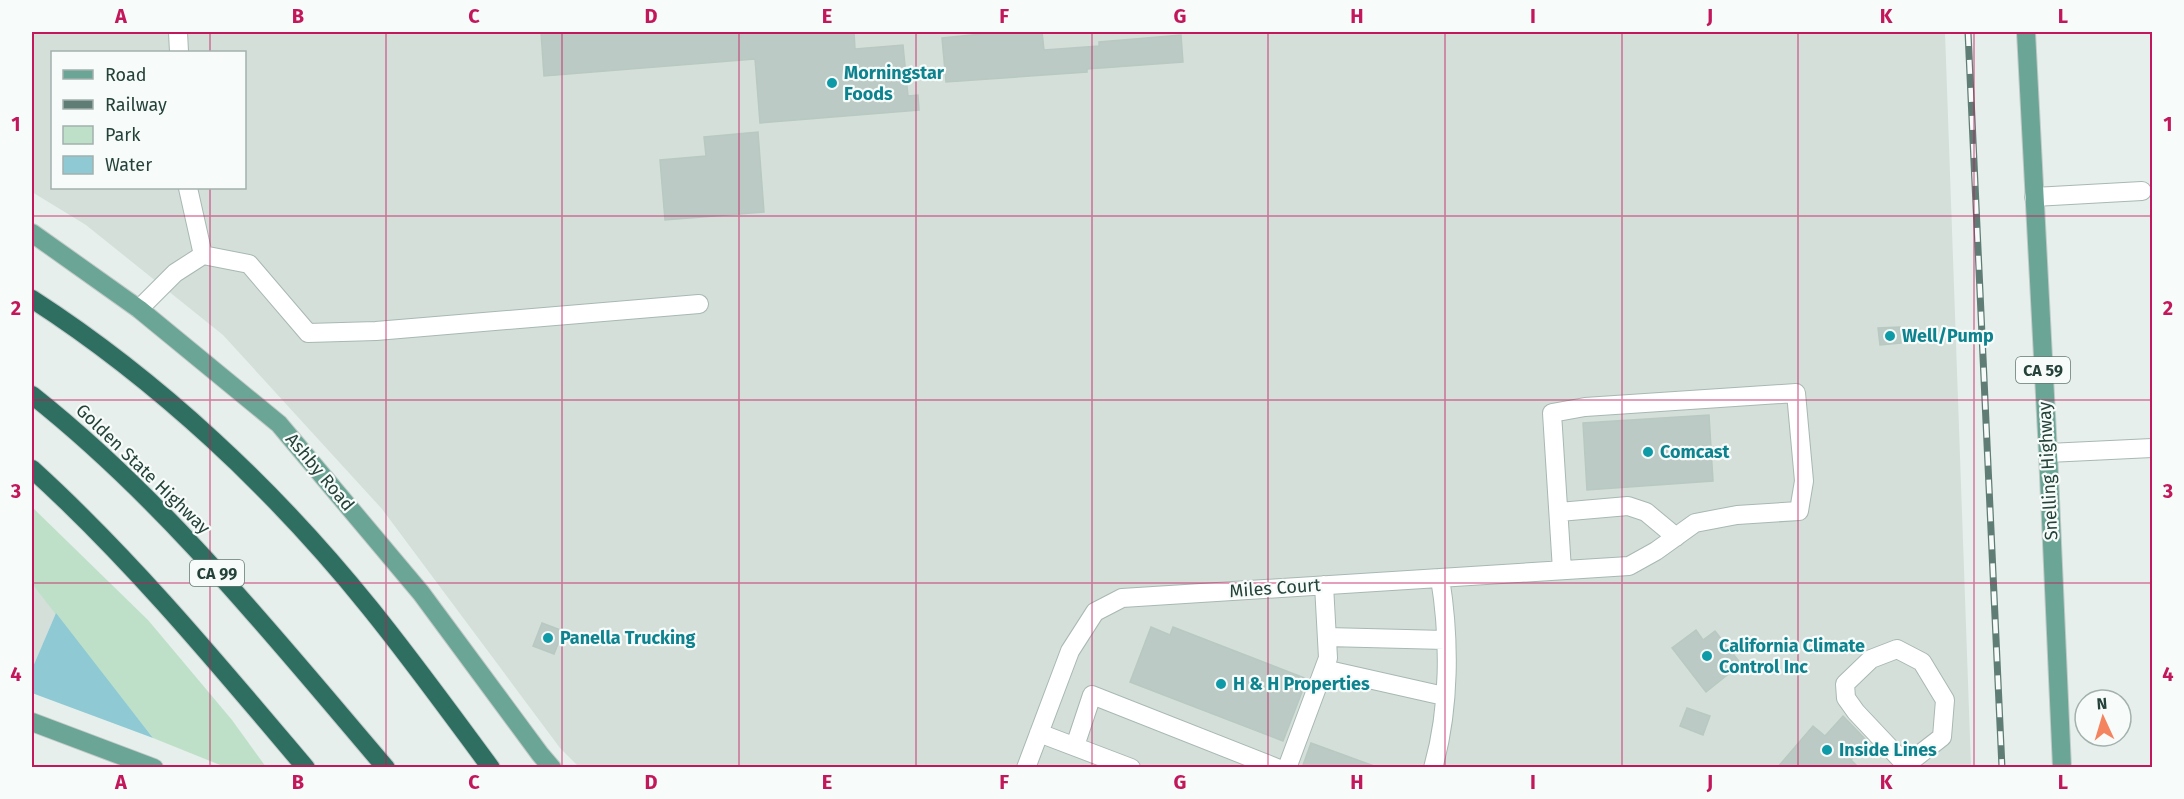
<svg xmlns="http://www.w3.org/2000/svg" width="2184" height="799" viewBox="0 0 2184 799" font-family="'Fira Sans',sans-serif">
  <style>
    .built { fill: #d4dfda; fill-rule: evenodd }
    .green { fill: #bfe0c8 }
    .water { fill: #8ec9d4 }
    .building { fill: #bbcac4; stroke: #b8c9c2; stroke-width: 1.5 }
    .lines { fill: none; stroke-linecap: round; stroke-linejoin: round }
    .minor-casing { stroke: #a8b8b2; stroke-width: 20 }
    .major-casing { stroke: #c2cac8; stroke-width: 20 }
    .highway-casing { stroke: #c2cac8; stroke-width: 20 }
    .minor { stroke: #fff; stroke-width: 18 }
    .major { stroke: #6aa596; stroke-width: 18 }
    .highway { stroke: #2f6f62; stroke-width: 18 }
    .rail-casing { stroke: #5f7d75; stroke-width: 7 }
    .rail { stroke: #f7fbf9; stroke-width: 4.5; stroke-dasharray: 14; stroke-linecap: butt }
    .grid { fill: none; stroke: #c2185b; stroke-width: 1.5; stroke-opacity: 0.55 }
    .culture-dot { fill: #0f9aa8; stroke: #f7fbf9; stroke-width: 2 }
    .labels { text-anchor: middle; dominant-baseline: central; stroke-width: 4.5; stroke-linejoin: round; paint-order: stroke }
    .shield { fill: #f7fbf9; stroke: #637a73; stroke-width: 1.5 }
    .shield-label { font-size: 16px; font-weight: bold; fill: #24423a }
    .culture-label { font-size: 18px; font-weight: bold; fill: #0d838f; stroke: #f7fbf9; text-anchor: start }
    .street-label { font-size: 18px; fill: #24423a; stroke: #f7fbf9 }
    .neatline { fill: none; stroke: #c2185b; stroke-width: 2 }
    .grid-label { font-size: 20px; text-anchor: middle; font-weight: bold; fill: #c2185b }
  </style>
  <rect width="100%" height="100%" fill="#e6efeb"/>
  <!-- built -->
  <path class="built" d="M32,32h1913l26,735h-1392l-19,-19 -178,-239 -159,-174 -137,-110 -54,-33zM52,52h192v136h-192z
    M32,584l24,29 -24,56z"/>
  <!-- green -->
  <path class="green" d="M32,507l116,113 84,100 34,47h-41l-72,-29 -121,-154z"/>
  <!-- water -->
  <path class="water" d="M56,613l97,125 -121,-45v-24z"/>
  <!-- building -->
  <path class="building" d="M541,32h313l1,17 48,-4 5,51 10,-1 1,15 -159,13 -5,-64 -211,17z
    M1002,32h40l2,18 55,-4v-4l82,-7 2,27 -96,7v3l-141,10 -4,-44z
    M758,132l6,80 -99,8 -5,-60 46,-4 -2,-19z
    M1900,327l1,16 -21,2 -2,-17z
    M1709,415l4,66 -126,9 -4,-67z
    M542,623l21,8 -9,23 -21,-8z
    M1151,627l19,8 3,-8 134,52 -24,62 -153,-59z
    M1696,630l7,10 12,-9 26,33 -35,28 -34,-44z
    M1687,708l23,8 -7,19 -23,-9z
    M1843,716l25,26 -17,18 8,8h-82l36,-42 12,10z
    M1311,743l63,23 -1,2h-71z"/>
  <g class="lines">
    <!-- minor casing -->
    <g class="minor-casing">
      <path id="minor" d="M178,32l1,20
        M188,188l15,67
        M2034,197l108,-6
        M139,309l36,-36 28,-18 46,9 59,69 68,-2 323,-27
        M2048,453l104,-5
        M1559,512l69,-6 18,6 30,25
        M1327,637l118,3
        M1324,669l120,27
        M1039,733l92,35
        M1075,746l17,-51 185,73
        M1026,768l44,-117 25,-39 27,-14 507,-32 27,-15 39,-28 42,-8 62,-4 5,-30 -8,-88 -211,14 -33,6 10,157
        M1287,768l41,-110 -4,-73
        M1433,768c17,-60 17,-129 7,-190
        M1902,768l40,-31 3,-37 -23,-38 -25,-13 -26,10 -26,25 1,14 10,14 49,52"/>
    </g>
    <!-- major casing -->
    <g class="major-casing">
      <path id="major" d="M2026,32l22,421 14,315
        M32,233l107,76 140,115 142,169 119,161 12,14
        M32,722l122,46"/>
    </g>
    <!-- highway casing -->
    <g class="highway-casing">
      <path id="highway" d="M32,299c127,82 243,191 338,309 42,52 81,106 121,160
        M32,395c134,106 243,243 354,373
        M32,469c100,91 186,195 274,299"/>
    </g>
    <!-- minor -->
    <use href="#minor" class="minor"/>
    <!-- major -->
    <use href="#major" class="major"/>
    <!-- highway -->
    <use href="#highway" class="highway"/>
    <!-- rail casing -->
    <g class="rail-casing">
      <path id="rail" d="M1968,32l34,736"/>
    </g>
    <!-- rail -->
    <use href="#rail" class="rail"/>
  </g>
  <!-- grid -->
  <path class="grid" d="M210,32v20M386,32v736M562,32v736M739,32v736M916,32v736M1092,32v736M1268,32v736M1445,32v736M1622,32v736M1798,32v736M1974,32v736M210,188v580M32,216h2120M32,400h2120M32,583h2120"/>
  <!-- markers -->
  <g class="culture-dot">
    <circle cx="832" cy="83" r="6"/>
    <circle cx="1890" cy="336" r="6"/>
    <circle cx="1648" cy="452" r="6"/>
    <circle cx="548" cy="638" r="6"/>
    <circle cx="1707" cy="656" r="6"/>
    <circle cx="1221" cy="684" r="6"/>
    <circle cx="1827" cy="750" r="6"/>
  </g>
  <g class="labels">
    <!-- shield labels -->
    <g class="shield">
      <rect x="2016" y="357" width="54" height="26" rx="4.5"/>
      <rect x="190" y="560" width="54" height="26" rx="4.5"/>
    </g>
    <g class="shield-label">
      <text x="2043" y="370">CA 59</text>
      <text x="217" y="573">CA 99</text>
    </g>
    <!-- culture labels -->
    <g class="culture-label">
      <text x="844" y="73">Morningstar<tspan x="844" dy="21">Foods</tspan></text>
      <text x="1902" y="336">Well/Pump</text>
      <text x="1660" y="452">Comcast</text>
      <text x="560" y="638">Panella Trucking</text>
      <text x="1719" y="646">California Climate<tspan x="1719" dy="21">Control Inc</tspan></text>
      <text x="1233" y="684">H &amp; H Properties</text>
      <text x="1839" y="750">Inside Lines</text>
    </g>
    <!-- street labels -->
    <g class="street-label">
      <text transform="translate(143 469) rotate(44)">Golden State Highway</text>
      <text transform="translate(2048 471) rotate(-93)">Snelling Highway</text>
      <text transform="translate(320 472) rotate(50)">Ashby Road</text>
      <text transform="translate(1275 588) rotate(-4)">Miles Court</text>
    </g>
  </g>
  <!-- border -->
  <rect width="2184" height="799" fill="none" stroke="#f7fbf9" stroke-width="66"/>
  <!-- legend -->
  <rect x="51" y="51" width="195" height="138" fill="#f7fbf9" stroke="#a3b1ad" stroke-width="1.5"/>
  <rect x="63" y="70" width="30" height="9" fill="#6aa596" stroke="#a3b1ad" stroke-width="1.5"/>
  <text x="105" y="81" font-size="18" fill="#24423a">Road</text>
  <rect x="63" y="100" width="30" height="9" fill="#5f7d75" stroke="#a3b1ad" stroke-width="1.5"/>
  <text x="105" y="111" font-size="18" fill="#24423a">Railway</text>
  <rect x="63" y="126" width="30" height="18" fill="#bfe0c8" stroke="#a3b1ad" stroke-width="1.5"/>
  <text x="105" y="141" font-size="18" fill="#24423a">Park</text>
  <rect x="63" y="156" width="30" height="18" fill="#8ec9d4" stroke="#a3b1ad" stroke-width="1.5"/>
  <text x="105" y="171" font-size="18" fill="#24423a">Water</text>
  <!-- north arrow -->
  <g transform="translate(2103 718) rotate(356)"><circle r="28" fill="#f7fbf9" stroke="#a3b1ad" stroke-width="1.5"/>
  <path d="M0-4.5L10 22L0 15L-10 22Z" fill="#f4845f"/>
  <text y="-9" font-size="16" font-weight="bold" text-anchor="middle" fill="#24423a">N</text>
  </g>
  <rect x="33" y="33" width="2118" height="733" class="neatline"/>
  <g class="grid-label">
    <text x="121" y="23">A</text>
    <text x="298" y="23">B</text>
    <text x="474" y="23">C</text>
    <text x="651" y="23">D</text>
    <text x="827" y="23">E</text>
    <text x="1004" y="23">F</text>
    <text x="1180" y="23">G</text>
    <text x="1357" y="23">H</text>
    <text x="1533" y="23">I</text>
    <text x="1710" y="23">J</text>
    <text x="1886" y="23">K</text>
    <text x="2063" y="23">L</text>
    <text x="16" y="131">1</text>
    <text x="2168" y="131">1</text>
    <text x="16" y="315">2</text>
    <text x="2168" y="315">2</text>
    <text x="16" y="498">3</text>
    <text x="2168" y="498">3</text>
    <text x="16" y="681">4</text>
    <text x="2168" y="681">4</text>
    <text x="121" y="789">A</text>
    <text x="298" y="789">B</text>
    <text x="474" y="789">C</text>
    <text x="651" y="789">D</text>
    <text x="827" y="789">E</text>
    <text x="1004" y="789">F</text>
    <text x="1180" y="789">G</text>
    <text x="1357" y="789">H</text>
    <text x="1533" y="789">I</text>
    <text x="1710" y="789">J</text>
    <text x="1886" y="789">K</text>
    <text x="2063" y="789">L</text>
  </g>
</svg>
